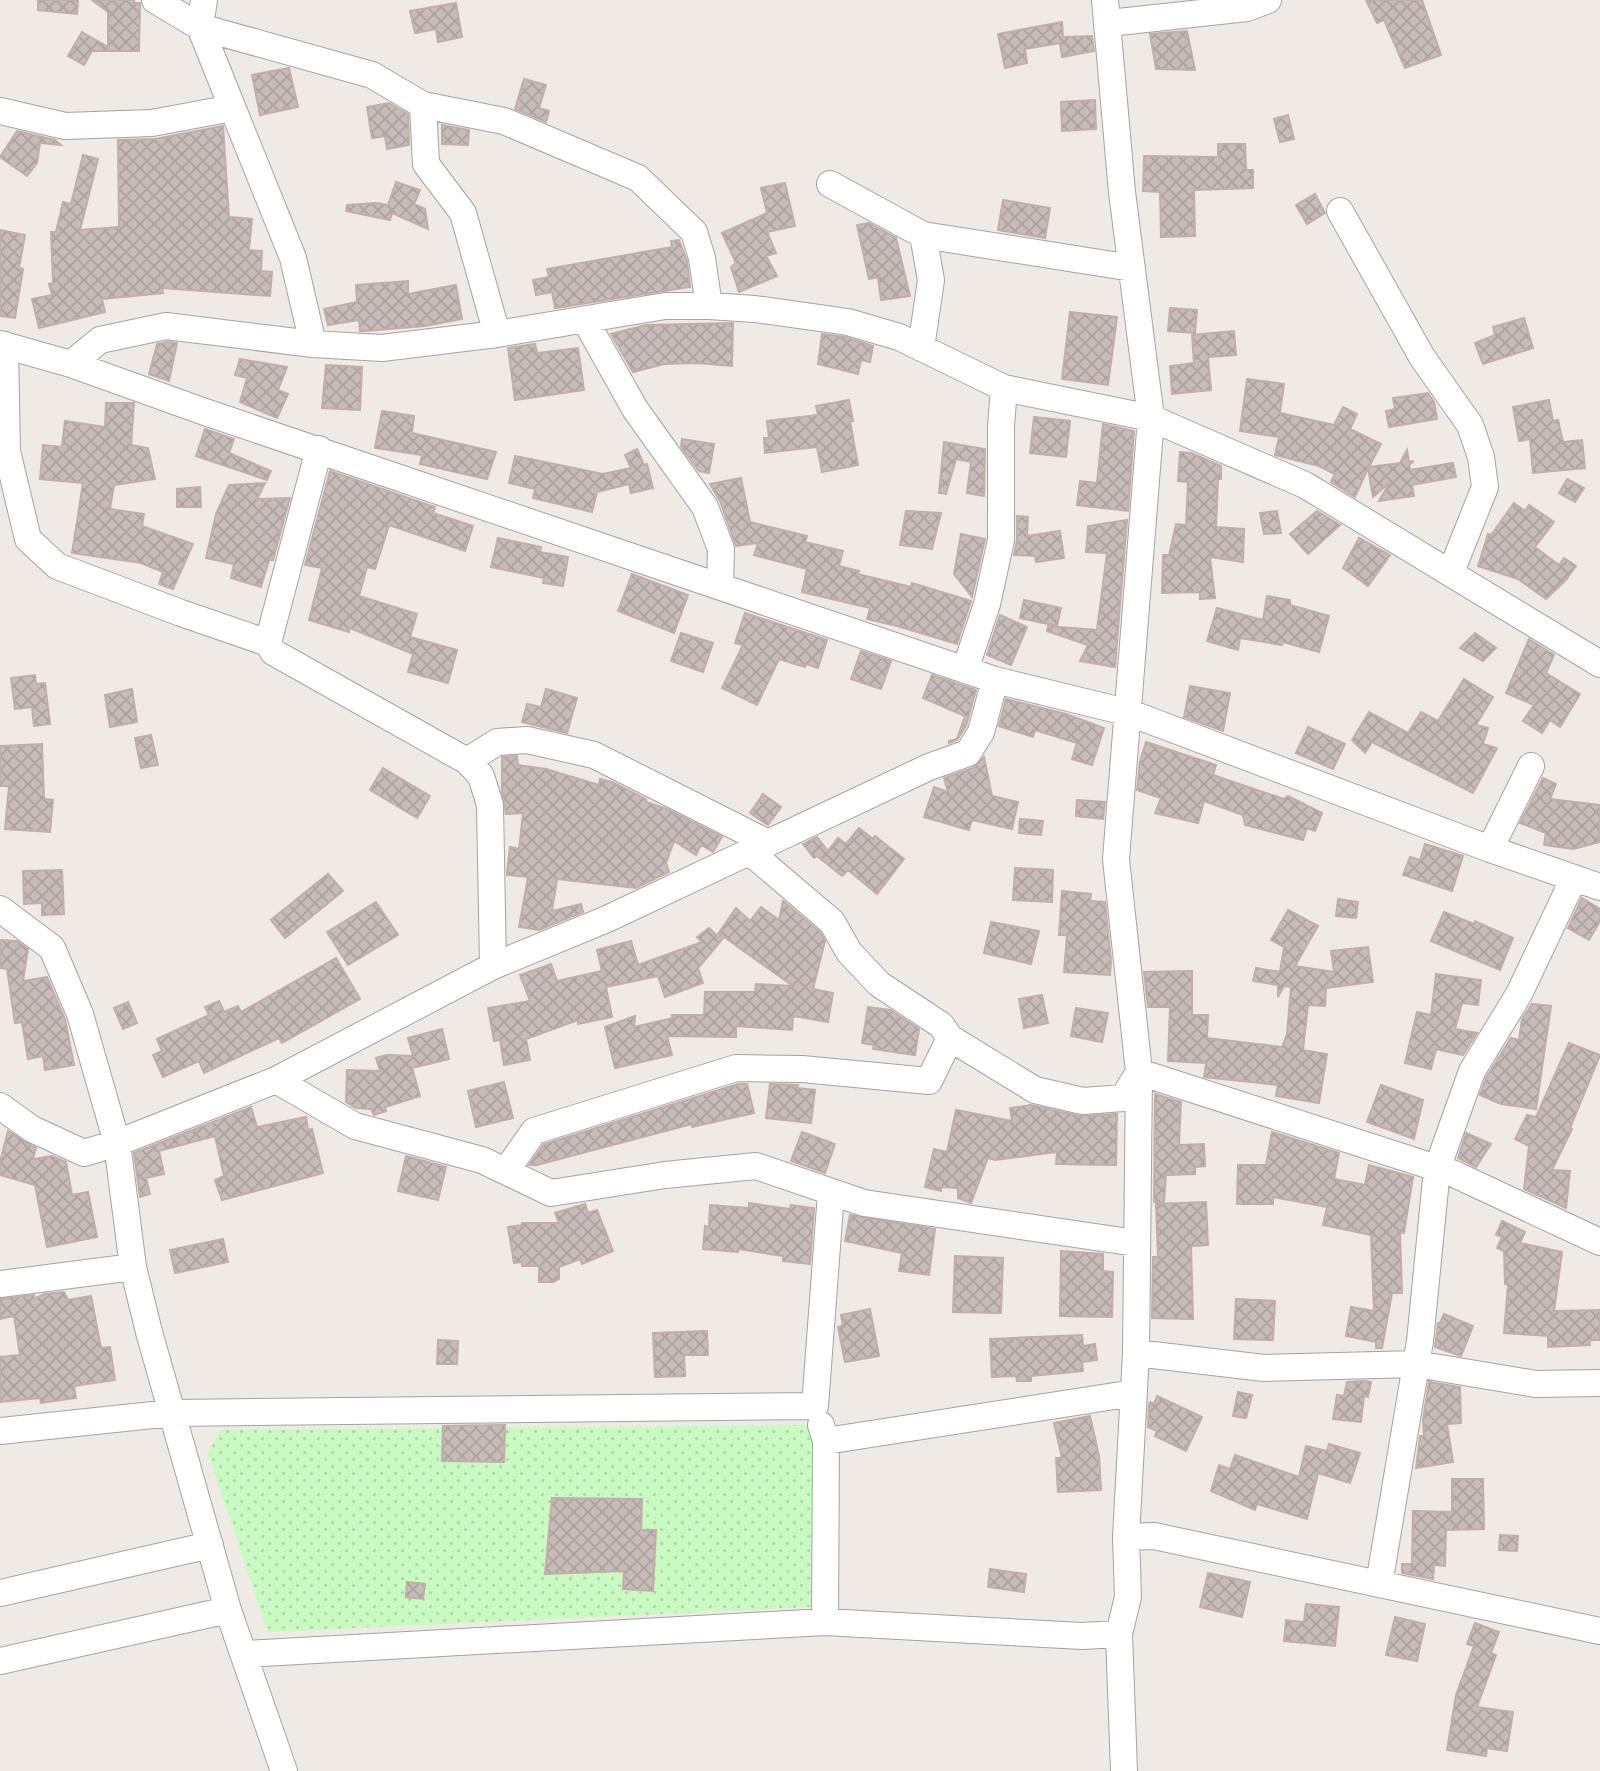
<svg xmlns="http://www.w3.org/2000/svg" width="1600" height="1771" viewBox="0 0 1600 1771" font-family="'DejaVu Sans',sans-serif">
  <style>
    .park { fill: url(#park-dots) }
    .building { fill: url(#building-cross-hatch); stroke: #c2aea7; stroke-width: 2 }
    .lines { fill: none; stroke-linecap: round; stroke-linejoin: round }
    .minor-casing { stroke: #a3a3a3; stroke-width: 28 }
    .minor { stroke: #fff; stroke-width: 26 }
  </style>
  <defs>
    <pattern id="park-dots" width="8" height="8" patternUnits="userSpaceOnUse" patternTransform="scale(1.75)"><rect width="8" height="8" fill="#c8fac2"/><path d="M2 2h.1M6 6h.1" fill="none" stroke="#abd6a6" stroke-width="1.8" stroke-linecap="round"/></pattern>
    <pattern id="building-cross-hatch" width="8" height="8" patternUnits="userSpaceOnUse" patternTransform="scale(1.75)"><rect width="8" height="8" fill="#c8bcb8"/><path d="M0 0l8 8M0 8l8-8" fill="none" stroke="#aba19e"/></pattern>
  </defs>
  <rect width="100%" height="100%" fill="#f0eae5"/>
  <!-- park -->
  <path class="park" d="M812,1425l1,182 -545,25 -60,-179 13,-23z"/>
  <!-- building -->
  <path class="building" d="M38,0h40l-1,14 -39,-4z
    M92,0h42v3h6l-1,48h-47l-8,14 -16,-9 14,-24 26,15v-35z
    M1366,0h56l19,55 -36,13 -21,-48 -7,3z
    M456,3l6,34 -24,5 -2,-13 -21,4 -5,-22z
    M1062,22l1,15 29,-1 2,15 -32,6 -2,-14 -35,6 2,14 -22,5 -7,-34z
    M1187,31l8,39 -39,-1 -6,-35z
    M289,68l9,39 -38,8 -8,-40z
    M524,79l22,6 -7,23 10,3 -3,11 -31,-13z
    M1095,100l1,29 -34,2 -1,-29z
    M389,103l19,11 1,31 -22,4 -2,-13 -13,2 -5,-31z
    M1288,115l6,24 -14,3 -6,-23z
    M442,125l27,5 -1,15 -26,-1z
    M223,126l6,91 23,2 -3,31 13,1 -1,20 11,1 -2,24 -108,-8 1,5 -61,6 3,13 -66,16 -7,-29 20,-4 -3,-11 4,-1 -2,-51h5l7,-30 8,2 12,-49 15,4 -18,71 39,-3 -1,-87 37,-1z
    M17,131l38,9 6,5 -21,-2 -3,20 -10,13 -27,-19z
    M1218,144h27l1,26h7v18l-59,2 1,46 -34,1 -1,-45 -17,-1 1,-35 74,1z
    M396,182l24,8 -6,14 11,5 3,20 -36,-16 -2,7 -44,-9 1,-6 29,-2 12,2z
    M785,183l10,43 -28,6 9,21 -10,3 11,20 -38,16 -8,-25 5,-4 -14,-30 45,-20 -6,-25z
    M1315,194l10,19 -18,11 -11,-19z
    M1003,200l47,8 -5,30 -47,-8z
    M869,223l27,15 14,58 -29,4 -3,-23 -9,2 -12,-54z
    M0,230l25,5 -6,33 4,1 -8,49 -15,-2z
    M679,240l8,21 3,26 -135,21 -3,-16 -16,3 -3,-15 16,-3 -2,-8 125,-22 -1,-6z
    M408,281v13l48,-9 6,34 -37,7 -60,5h-5l-1,-11 -31,5 -4,-16 33,-7 -1,-17z
    M1170,308l27,2 -2,23 -27,-2z
    M1070,312l47,5 -9,68 -46,-6z
    M1524,318l9,30 -50,16 -8,-21 20,-8 -2,-8z
    M733,323l-1,43 -35,-3 -33,1 -31,8 -22,-38 35,-9z
    M1234,331l2,24 -28,2 3,33 -39,4 -2,-28 24,-3 -2,-28z
    M822,334l23,3 28,9 -3,16 -9,-2 -3,14 -40,-10z
    M167,342l10,1 -8,38 -20,-7 8,-30z
    M535,344l2,9 41,-5 6,42 -69,10 -7,-52z
    M240,359l47,8 -9,23 10,4 -11,24 -37,-16 7,-24 -12,-3z
    M326,365l36,2 -2,43 -38,-2z
    M1247,379l37,5 -4,29 54,12 9,-18 14,7 -7,15 31,15 -12,23 31,-4 7,-13 2,12 5,-1 -5,4 1,5 43,-7 3,14 -44,8 2,11 -35,5 11,-19 -17,15 -5,-29 -13,29 -24,-15 4,-8 -16,-8 -44,-11 4,-18 -39,-6z
    M1428,393l6,9 3,17 -48,8 -3,-16 9,-2 -2,-11z
    M849,400l4,21h-3l8,44 -36,7 -5,-25 -52,6 -1,-15h5l-2,-17 51,-6 -2,-9z
    M1549,400l4,21 5,-1 5,22 19,-2 3,28 -52,5 -3,-34 -11,2 -6,-34z
    M106,403h28l-3,42 17,3 7,31 -41,6 -4,24 34,5 -2,12 51,18 -20,45 -14,-5 4,-12 -22,-9 -69,-10 11,-70 -43,-4 3,-34 19,2 3,-26 40,6z
    M382,411l32,5 -2,17 84,19 -9,27 -67,-15 2,-9 -47,-7z
    M1034,417l36,4 -4,36 -36,-4z
    M1103,424l31,7 -6,80 -51,-6 3,-24 17,2z
    M205,429l29,10 -5,14 42,18 -4,9 -71,-24z
    M682,439l32,5 -5,29 -10,-2 -18,-24z
    M944,442l41,7 -1,47 -17,-3 4,-31 -15,-3 -10,35 -7,-1z
    M637,449l7,16 3,-1 6,24 -22,5 -2,-9 -32,8 -5,20 -59,-14 2,-9 -26,-6 6,-27 88,18 28,-6 -6,-13z
    M1180,452l11,1 30,13v13h-3l-2,48 28,2 -1,33 -33,-5 5,41 -15,1v-7l-38,1 1,-38h6l7,-31 10,1 2,-43 -10,-1z
    M330,471l105,36 -2,6 40,13 -8,25 -76,-26 -14,44 -8,-2 -8,29 58,18 -7,23 47,13 -9,33 -40,-11 5,-18 -63,-26 -1,4 -40,-12 13,-52 -17,-3z
    M741,478l9,44 57,14 -2,6 38,9 -4,15 20,5 -1,3 53,13 1,-4 59,18 -14,43 -60,-18 -30,-7 3,-11 -68,-16 5,-23 -53,-14 4,-12 -22,3 -16,-45 -10,-17z
    M1567,479l17,9 -9,14 -16,-9z
    M265,483l-8,16 33,-1 -17,62h-4l-8,27 -30,-9 3,-14 -28,-6 10,-44 13,-29z
    M200,487l1,20h-24v-18z
    M1514,503l11,8 4,-6 25,17 -19,25 24,18 5,-7 12,8 -11,15 -19,18 -28,-20 -40,-13 10,-32 3,1z
    M906,511l35,2 -9,36 -32,-4z
    M1277,511l4,22 -17,1 -4,-21z
    M1317,511l23,14 -32,29 -18,-20z
    M1017,516l11,1 -1,19 33,-5 4,27 -28,4 -1,-6 -21,-1 3,-15z
    M1127,520l-12,147 -35,-6 8,-16 -41,-14 1,-5 49,4 10,-77 -21,-1 2,-26z
    M961,534l24,5 -13,58 -18,-23z
    M498,538l43,9 -1,5 28,5 -5,29 -20,-3 1,-5 -53,-11z
    M1359,538l31,17 -22,31 -25,-18z
    M632,574l56,21 -14,38 -56,-22z
    M1267,596l23,4v5l39,11 -10,36 -36,-10 -1,3 -42,-7 -2,12 -31,-9 10,-33 46,12z
    M1024,600l37,8 -4,18 -37,-8z
    M745,613l82,27 -9,28 -12,-4 -1,3 -26,-8 -22,46 -35,-17 21,-43 -8,-2z
    M1000,615l27,12 -16,38 -24,-10z
    M681,633l32,10 -10,29 -32,-11z
    M1475,633l21,15 -13,13 -23,-13z
    M1529,639l25,16 -8,18 34,21 -20,33 -10,-7 -8,13 -19,-12 11,-16 -28,-12z
    M861,651l30,10 -10,28 -30,-10z
    M35,675l1,9 9,-1 5,41 -16,2 -2,-19 -17,2 -4,-31z
    M932,675l44,15 -10,36 -9,14 -8,3v-2l8,-2 8,-23 -42,-18z
    M1464,679l29,18 -17,28 12,3 -5,16 14,4 -24,45 -101,-51 -7,11 -13,-13 17,-28 39,21 13,-21 17,9z
    M1190,686l40,7 -7,38 -39,-14z
    M132,689l5,33 -27,5 -5,-32z
    M546,689l31,9 -10,35 -45,-11 5,-18 14,3z
    M1006,699l60,15 38,14 -12,37 -20,-6 5,-16 -42,-13 -2,7 -34,-11z
    M1308,727l37,17 -12,25 -37,-16z
    M151,735l7,30 -17,3 -6,-30z
    M1146,742l70,23 -3,10 71,24 4,-3 34,17 -7,18 -8,-3 -4,12 -58,-15 -2,-10 -39,-14 -6,22 -43,-10 6,-15 -24,-8 3,-29z
    M42,744l2,55 9,1 -3,32 -45,-3 4,-43h-9v-40z
    M517,756l1,9 28,4 53,16 1,-6 12,3 34,17v3l21,7 55,28 -9,15 -12,-7 -5,10 -22,-14 -8,22 3,9 -33,16 -79,-9 -5,32 29,-7 2,8 -44,18 -20,-3 9,-50 -21,-2v-3l3,-25 9,2 4,-36 -17,1 -4,-22v-35z
    M984,757l8,39 26,6 -6,27 -40,-9 -3,10 -45,-13 10,-30 14,5 -4,-14 29,-10z
    M383,768l47,28 -13,22 -47,-28z
    M1543,778l13,6 -6,15 50,6v37l-27,7 -29,-4 2,-12 -26,-10z
    M763,794l18,13 -13,18 -18,-12z
    M1077,800l28,2 -2,17 -27,-3z
    M1020,819l23,2 -2,14 -22,-2z
    M859,828l14,11 2,-3 29,23 -27,35 -29,-24 -6,6 -25,-20 -3,2 -11,-14 14,-7 11,14 10,-13 8,6z
    M1425,844l38,12 -11,35 -49,-16 7,-18 10,3z
    M1015,868l38,2 -1,32 -39,-2z
    M62,870l2,44 -22,1v-12l-18,1 -1,-33z
    M328,874l15,17 -58,47 -14,-18z
    M1062,891l29,3 -1,7 15,1 6,59 -1,14 -46,-3 3,-37h-8z
    M1582,898l18,11v12l-11,19 -21,-12z
    M1338,899l20,3 -2,16 -20,-2z
    M783,901l37,31 5,9 -12,48 20,4 -5,29 -35,-6 -1,14 -56,-4v11l-69,-1 5,19 -57,13 -10,-41 30,-11 -1,11 39,-9 -1,-3h32l1,-23h50l1,-8 37,2 -69,-49 -26,31 5,15 -38,14 -7,-21 -52,11 6,30 -34,7v-4l-52,19 4,21 -26,5 -4,-25 -6,1 -6,-33 42,-7 -10,-26 31,-11 6,17 45,-10 -5,-21 34,-9 7,24 64,-23 -5,-5 12,-9 9,9 3,-2 -3,-1 18,-26 14,13 11,-14 18,13z
    M376,902l22,33 -50,30 -21,-33z
    M1288,910l30,16 -23,40 39,6 -3,-21 37,-4 5,35 -47,6 -1,18 -17,-1 -5,45 24,4 -8,49 -43,-7 2,-11 -74,-8 2,-14 -38,-2 2,-54h-22l-4,-35 48,-1v44h16l-1,23 75,9 5,-13 4,-47 -7,-1 -6,11v-12l-25,-4 3,-13 24,4 4,-25 -13,-7z
    M1444,912l30,12 1,-3 38,17 -13,32 -69,-29z
    M991,922l48,9 -8,33 -47,-11z
    M0,940l17,1 11,8 -5,32 24,-4 18,42 9,46 -29,5 -2,-14 -15,3 -6,-37 -7,1 -8,-54 -7,-1z
    M336,958l24,41 -78,44 -3,-5 -75,35 -5,-12 -36,16 -10,-22 9,-4 -5,-12 52,-24 -4,-8 14,-6 5,11 14,-6 3,6z
    M1436,974l45,6 -3,25 -16,-2 -7,26 22,4 -14,22 -27,-6 -5,20 -26,-6 12,-51 14,3z
    M1042,995l6,28 -24,5 -5,-29z
    M128,1002l9,21 -14,6 -9,-21z
    M1532,1004l19,2 -15,103 -35,-5 -21,-9 6,-17 25,-40 8,2 3,-21z
    M868,1007l22,3 29,19 -4,26 -42,-6 1,-4 -12,-2z
    M1076,1008l32,5 -6,29 -31,-6z
    M442,1029l7,30 -37,9 8,28 -35,11 1,4 -12,4 -3,-6 -15,-1 -10,-6 1,-32 33,1 -4,-13 11,-3 26,1 -5,-18z
    M1569,1043l31,12 -30,73 2,1 -20,41 18,1 -4,37 -42,-19 5,-43 -14,-7 12,-24 9,2z
    M504,1082l9,36 -37,9 -8,-36z
    M738,1084h9l7,29 -62,14v-3l-155,41h-8l15,-21z
    M770,1084l28,1 -1,3 18,2 -4,33 -45,-5z
    M1381,1085l42,15 -9,39 -47,-17z
    M1155,1094l26,8 -2,43 25,-1 1,22 -10,1v7l-29,1 -2,27h-10z
    M1031,1105l49,11 37,-2 -1,51 -60,-1 1,-12 -62,8 -7,-2 -17,45 -13,-5v-10l-17,-1v4l-16,-4 9,-38 13,3 9,-42 56,11 -2,-13z
    M251,1107l6,20 49,-10 2,13 4,-1 11,44 -101,27 -7,-20 9,-4 -9,-40 -56,15 5,23 -18,4 4,16 -10,3 -6,-44z
    M8,1131l28,17 -3,11 19,-3 14,6 6,33 16,-3 9,45 -50,10 -12,-62 -35,-10v-13z
    M802,1132l33,12 -10,29 -34,-12z
    M1272,1132l67,21 -5,26 31,6 4,-20 44,12 -9,56 -4,-1 2,61h-10l-10,55h-6v-6l-30,-6 5,-29 23,4 -3,-76 -48,-10 4,-18 -54,-10v7h-36l1,-39h28z
    M1466,1133l25,11 -15,23 -18,-9z
    M406,1156l40,11 -8,33 -40,-9z
    M1206,1202l2,43 -17,1 2,73 -41,-1 1,-61h5l-2,-53z
    M749,1203l41,6 1,-4 23,3 -4,56 -27,-3v-5l-45,-7v3l-35,-3 2,-23 4,1 1,-22 39,3z
    M585,1204l3,9 9,-3 16,41 -31,13 -2,-5 -21,8v12l-6,3h-14v-16h-17v-4l-8,1 -6,-36 14,-2v-2h37l-4,-10z
    M850,1215l85,14 -6,46 -30,-4 3,-18 -57,-12z
    M1502,1221l23,11 -5,11 42,9 -8,59 46,-1v30h-11l1,5 -42,2v-11l-44,-3 4,-49h-3l-1,-33 -7,-3 5,-11 -6,-2z
    M223,1239l5,23 -53,11 -5,-23z
    M1061,1251l42,3v17l10,1 -1,45 -52,-1z
    M955,1256l48,2 -2,55 -48,-1z
    M64,1292l4,8 23,-4 10,52 9,-1 5,33 -41,6 2,12 -35,5 -1,-5 -40,4v-45l20,-2 -6,-39 -14,3v-20l34,-4v4l10,-5z
    M1236,1299l39,2 -2,39 -39,-1z
    M870,1309l9,47 -34,6 -7,-35 5,-2 -2,-10z
    M1444,1314l29,12 -12,30 -26,-9 3,-24h2z
    M707,1331l1,24h-24l1,21 -30,1 -2,-44z
    M1082,1335l1,11 12,-2 2,16 -15,2 1,9 -52,5v5h-14l-1,-5 -24,1 -2,-38z
    M438,1340l20,1 -1,23h-20z
    M1365,1381l6,1 -3,15 -4,-1 -3,26 -28,-3 4,-24 7,1 3,-14z
    M1429,1382l31,5 1,36 -14,1 6,38 -37,6 4,-32h4l-1,-17z
    M1238,1392l14,3 -6,23 -13,-2z
    M1157,1396l45,21 -16,34 -31,-15 2,-5 -9,-4 1,-23 1,-2 4,2z
    M1090,1416l9,40 2,34 -43,2 -2,-34h6l-8,-35z
    M505,1425l-1,37 -62,-1 1,-35z
    M1329,1444l31,9 -10,30 -32,-10 -11,46 -50,-15 -2,6 -44,-19 8,-26 11,4 5,-14 64,22 7,-31 21,5z
    M1452,1479h31l1,50 -38,1 -1,36 -11,-1 -1,14 -31,-6v-9h10l1,-53 39,1z
    M552,1498l90,1 -1,31h15l-3,61 -30,-2 1,-18 -79,3z
    M1500,1535l18,1 -1,15 -18,-1z
    M990,1569l36,5 -2,18 -36,-5z
    M1208,1573l42,9 -8,35 -42,-10z
    M407,1582l18,2 -2,15 -17,-2z
    M1306,1604l33,3 -4,39 -51,-5 2,-21 18,2z
    M1395,1617l30,7 -8,37 -31,-6z
    M1475,1623l24,9 -8,21 5,2 -19,52 36,5 -6,39 -20,-3 -1,8 -39,-6 9,-55 18,-49 -7,-2z"/>
  <g class="lines">
    <!-- minor casing -->
    <g class="minor-casing">
      <path id="minor" d="M155,0l45,27 172,48 51,30 3,59 37,49 34,121
        M204,0l-4,27 93,231 20,86
        M1109,23l138,-15 21,-8
        M423,105l81,16 134,57 56,54 8,26 7,48
        M0,111l65,15 87,-3 80,-15
        M830,184l93,51 8,45 -10,68
        M1340,211l82,146 48,68 11,32 4,30 -34,85
        M923,235l209,33
        M585,320l50,89 70,98 16,42 -1,37
        M0,344l71,20 134,48 790,268 135,33 360,136 110,38
        M5,345l2,106 21,88 29,27 124,47 87,30
        M71,364l29,-24 66,-14 147,18 69,4 115,-14 168,-28h44l46,3 93,13 51,15 105,51 147,30 154,67 295,179
        M319,449l-51,194 5,9 194,109 14,15 9,29 3,161
        M965,670l22,-66 14,-64v-114l3,-38
        M467,761l30,-19 30,-2 67,15 174,88
        M1490,849l41,-83
        M0,909l52,39 28,66 37,129 16,124 16,65 79,278 56,161
        M950,1038l85,52 48,11 40,-3 16,-26 313,101 148,69
        M276,1080l79,46 127,34 69,33 114,-18 91,-9 108,37 272,40
        M0,1106l32,23 52,24 33,-10 159,-63 217,-114 114,-47 322,-152 39,-14 13,-21 14,-52
        M506,1171l28,-40 202,-63 66,1 127,12 21,-43 -9,-13 -62,-41 -30,-32 -17,-30 -82,-70
        M0,1284l133,-17
        M1136,1353l128,15 152,-4 120,20 64,-1
        M821,1425l5,16 -1,181
        M0,1431l172,-18 643,-7 16,-213
        M826,1441l308,-48
        M1126,1537l28,-1 446,95
        M1379,1584l41,-243 17,-172 35,-98 47,-77 55,-116
        M0,1593l210,-48
        M1119,1634l5,137
        M244,1654l581,-32 257,14 37,-2 9,-37 -2,-60 10,-184 3,-281 -23,-213 35,-441 -29,-226 -17,-192
        M0,1661l228,-51"/>
    </g>
    <!-- minor -->
    <use href="#minor" class="minor"/>
  </g>
</svg>
